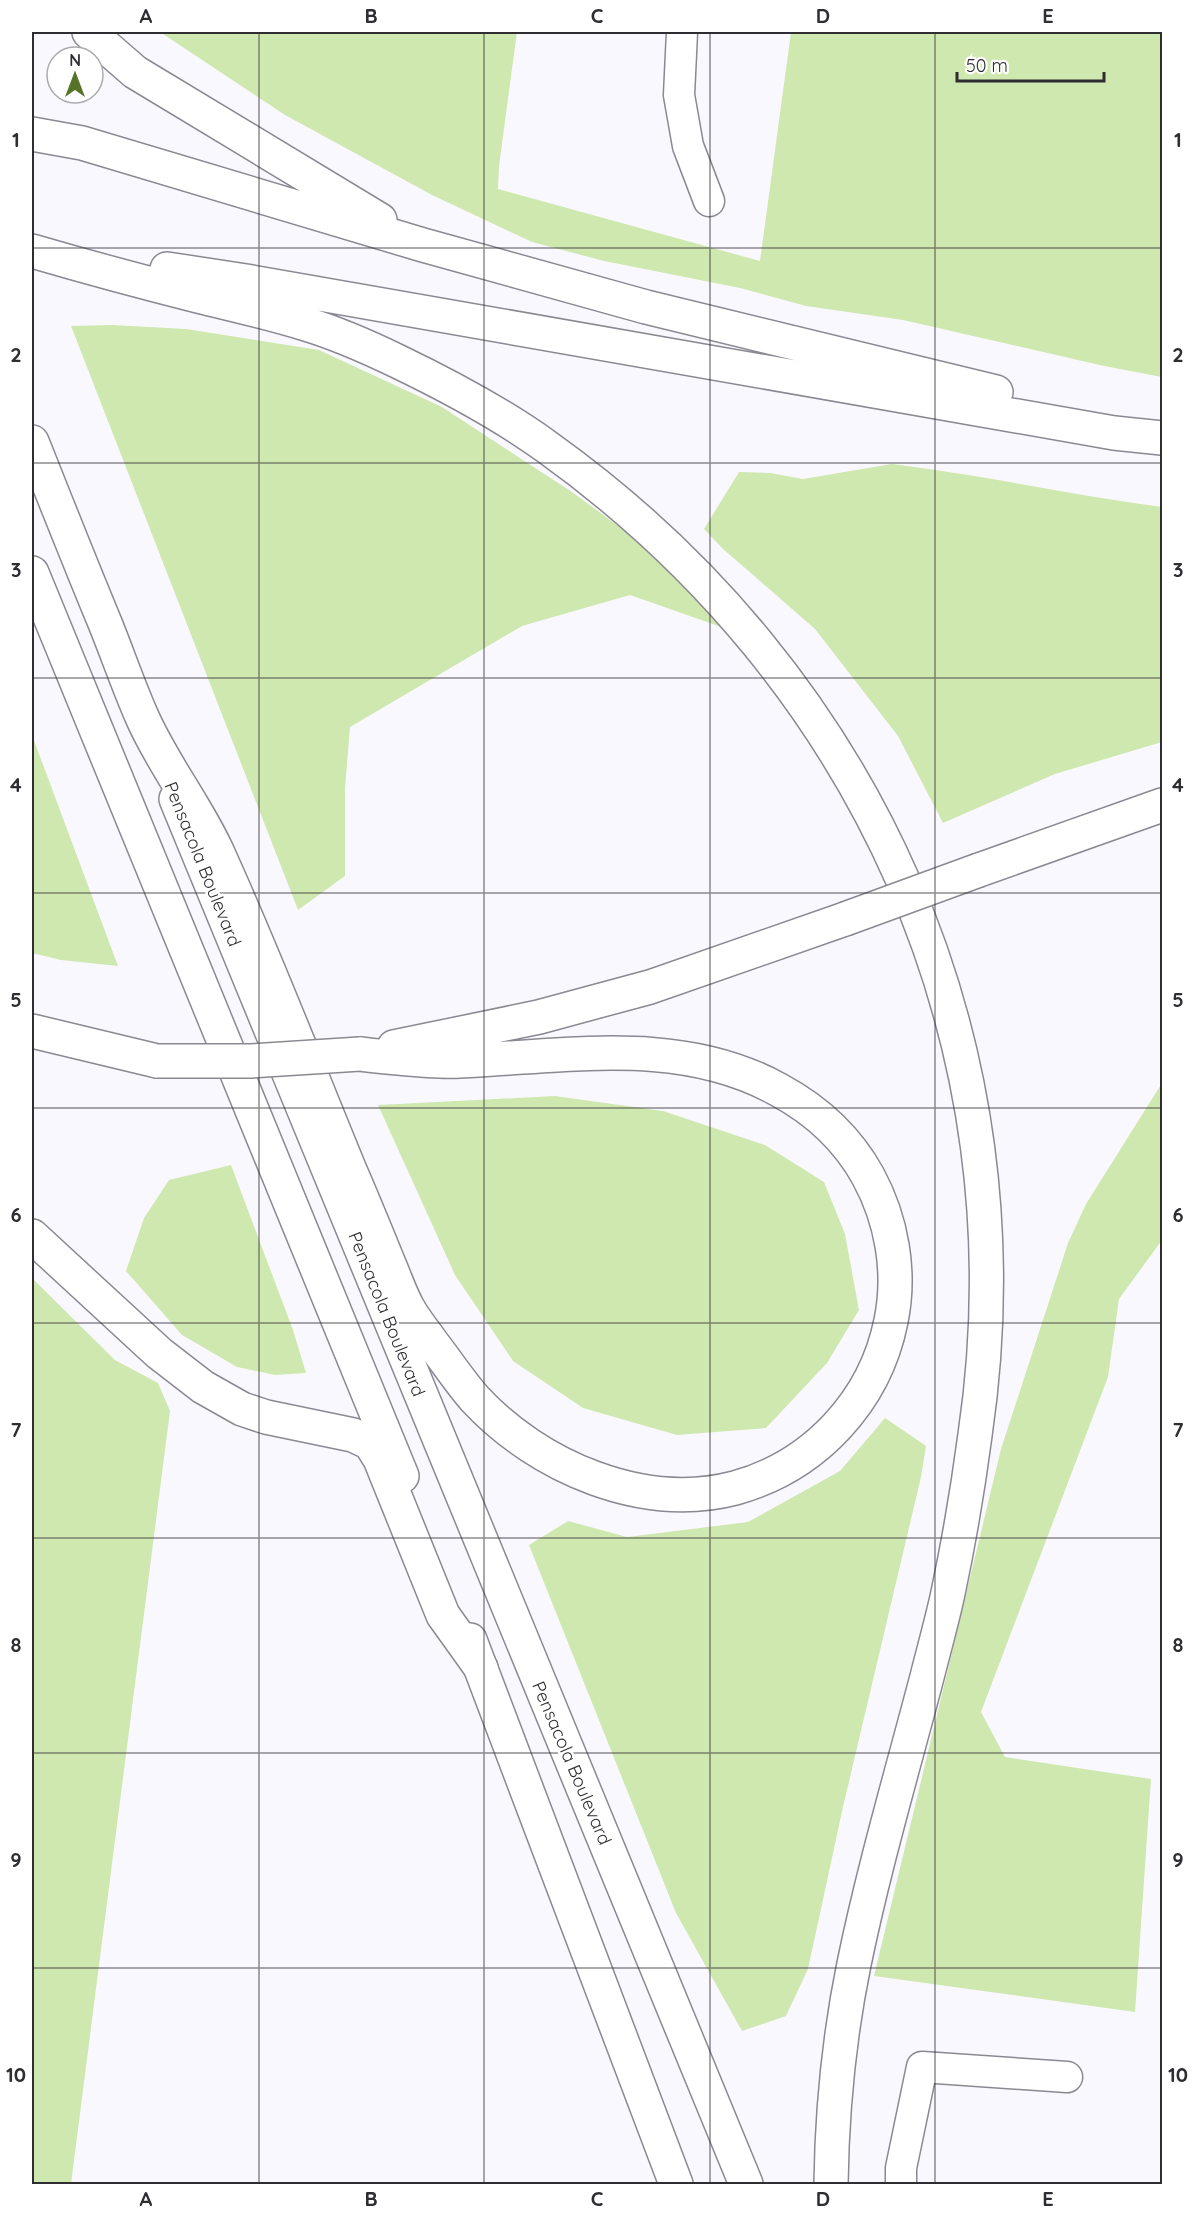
<svg xmlns="http://www.w3.org/2000/svg" width="1194" height="2216" viewBox="0 0 1194 2216" font-family="Quicksand,sans-serif">
  <style>
    .green { fill: #cfe8af }
    .lines { fill: none; stroke-linecap: round; stroke-linejoin: round }
    .minor-casing { stroke: #8b8892; stroke-width: 33 }
    .major-casing { stroke: #8b8892; stroke-width: 36 }
    .highway-casing { stroke: #8b8892; stroke-width: 36 }
    .minor { stroke: #fff; stroke-width: 30 }
    .major { stroke: #fff; stroke-width: 33 }
    .highway { stroke: #fff; stroke-width: 33 }
    .highway-bridge-casing { stroke: #8b8892; stroke-width: 36; stroke-linecap: butt }
    .highway-bridge { stroke: #fff; stroke-width: 33 }
    .grid { fill: none; stroke: #2f2d31; stroke-width: 1.5; stroke-opacity: 0.55 }
    .labels { text-anchor: middle; dominant-baseline: central; stroke-width: 5; stroke-linejoin: round; paint-order: stroke }
    .street-label { font-size: 18px; fill: #2f2d31; stroke: #fff }
    .neatline { fill: none; stroke: #2f2d31; stroke-width: 2 }
    .grid-label { font-size: 20px; text-anchor: middle; font-weight: bold; fill: #2f2d31 }
  </style>
  <rect width="100%" height="100%" fill="#faf8ff"/>
  <!-- green -->
  <path class="green" d="M160,32h357l-18,134 -1,23 262,72 31,-229h371v345l-58,-11 -201,-46 -97,-14 -66,-18 -136,-27 -72,-19 -100,-47 -147,-80z
    M112,325l74,4 133,21 123,57 130,85 105,77 47,59 -94,-33 -108,31 -172,101 -5,62v87l-47,34 -227,-584z
    M892,464c91,11 180,31 270,43v235l-107,32 -112,49 -45,-87 -83,-107 -93,-81 -18,-19 35,-57 31,1 33,6z
    M32,735l86,231 -57,-6 -29,-7z
    M1162,1083v157l-43,59 -11,78 -127,335 24,45 146,22 -16,233 -261,-36 127,-527 67,-206 18,-39z
    M555,1096l108,15 102,34 59,37 21,52 14,76 -32,53 -61,65 -89,7 -94,-27 -70,-47 -58,-86 -77,-170z
    M231,1165l62,165 13,43 -31,2 -38,-8 -55,-32 -56,-64 18,-53 25,-38z
    M32,1278l83,82 43,23 12,28 -99,773h-39z
    M885,1418l41,28 -5,31 -78,330 -35,162 -22,47 -44,15 -66,-118 -147,-368 39,-24 59,16 121,-15 92,-51z"/>
  <g class="lines">
    <!-- minor casing -->
    <g class="minor-casing">
      <path id="minor" d="M682,32l-3,63 9,51 21,55
        M901,2184v-16l21,-101 145,10"/>
    </g>
    <!-- major casing -->
    <g class="major-casing">
      <path id="major" d="M32,573l370,903
        M176,799l570,1385
        M470,1640l206,544"/>
    </g>
    <!-- highway casing -->
    <g class="highway-casing">
      <path id="highway" d="M89,32l46,40 245,148
        M32,134l50,9 341,102 223,62 350,85
        M32,251c55,16 110,31 166,45 36,9 73,17 108,28 30,9 62,23 91,37 52,25 103,52 150,86 320,229 486,596 428,988 -7,53 -16,106 -27,158 -6,28 -14,56 -21,84 -25,95 -53,190 -73,287 -15,73 -22,146 -23,220
        M167,269l79,12 868,152 48,5
        M32,442c24,60 48,121 73,181 13,32 24,65 38,96 22,49 57,92 78,141 46,102 86,206 128,308 14,32 27,64 40,96 6,14 11,29 18,42 7,14 18,26 26,38 14,18 27,38 42,55 63,68 168,113 260,89 80,-22 140,-87 156,-167 10,-49 1,-101 -23,-145 -21,-38 -52,-66 -89,-86 -84,-47 -178,-38 -270,-32 -23,1 -46,4 -69,3 -27,-1 -54,-4 -80,-7
        M979,870l183,-65
        M32,1031l125,30
        M394,1047l145,-30 111,-30 195,-68
        M32,1236l127,117 44,34 39,22 24,8 87,18 17,8 10,16 63,156 38,53"/>
    </g>
    <!-- minor -->
    <use href="#minor" class="minor"/>
    <!-- major -->
    <use href="#major" class="major"/>
    <!-- highway -->
    <use href="#highway" class="highway"/>
    <!-- highway-bridge casing -->
    <g class="highway-bridge-casing">
      <path id="highway-bridge" d="M845,919l134,-49
        M157,1061h94l109,-7"/>
    </g>
    <!-- highway-bridge -->
    <use href="#highway-bridge" class="highway-bridge"/>
  </g>
  <!-- grid -->
  <path class="grid" d="M259,32v2152M484,32v2152M710,32v2152M935,32v2152M32,248h1130M32,463h1130M32,678h1130M32,893h1130M32,1108h1130M32,1323h1130M32,1538h1130M32,1753h1130M32,1968h1130"/>
  <g class="labels">
    <!-- street labels -->
    <g class="street-label">
      <text transform="translate(203 864) rotate(68)">Pensacola Boulevard</text>
      <text transform="translate(387 1314) rotate(68)">Pensacola Boulevard</text>
      <text transform="translate(572 1763) rotate(67)">Pensacola Boulevard</text>
    </g>
  </g>
  <!-- border -->
  <rect width="1194" height="2216" fill="none" stroke="#ffffff" stroke-width="66"/>
  <!-- north arrow -->
  <g transform="translate(75 75)"><circle r="28" fill="#ffffff" stroke="#acabad" stroke-width="1.5"/>
  <path d="M0-4.5L10 22L0 15L-10 22Z" fill="#567327"/>
  <text y="-9" font-size="16" font-weight="bold" text-anchor="middle" fill="#2f2d31">N</text>
  </g>
  <!-- scale -->
  <path d="M957 72v9h147v-9" fill="none" stroke="#2f2d31" stroke-width="3"/>
  <text x="966" y="72" font-size="18" fill="#2f2d31" stroke="#ffffff" stroke-width="4.5" paint-order="stroke">50 m</text>
  <rect x="33" y="33" width="1128" height="2150" class="neatline"/>
  <g class="grid-label">
    <text x="146" y="23">A</text>
    <text x="371" y="23">B</text>
    <text x="597" y="23">C</text>
    <text x="823" y="23">D</text>
    <text x="1048" y="23">E</text>
    <text x="16" y="147">1</text>
    <text x="1178" y="147">1</text>
    <text x="16" y="362">2</text>
    <text x="1178" y="362">2</text>
    <text x="16" y="577">3</text>
    <text x="1178" y="577">3</text>
    <text x="16" y="792">4</text>
    <text x="1178" y="792">4</text>
    <text x="16" y="1007">5</text>
    <text x="1178" y="1007">5</text>
    <text x="16" y="1222">6</text>
    <text x="1178" y="1222">6</text>
    <text x="16" y="1437">7</text>
    <text x="1178" y="1437">7</text>
    <text x="16" y="1652">8</text>
    <text x="1178" y="1652">8</text>
    <text x="16" y="1867">9</text>
    <text x="1178" y="1867">9</text>
    <text x="16" y="2082">10</text>
    <text x="1178" y="2082">10</text>
    <text x="146" y="2206">A</text>
    <text x="371" y="2206">B</text>
    <text x="597" y="2206">C</text>
    <text x="823" y="2206">D</text>
    <text x="1048" y="2206">E</text>
  </g>
</svg>
